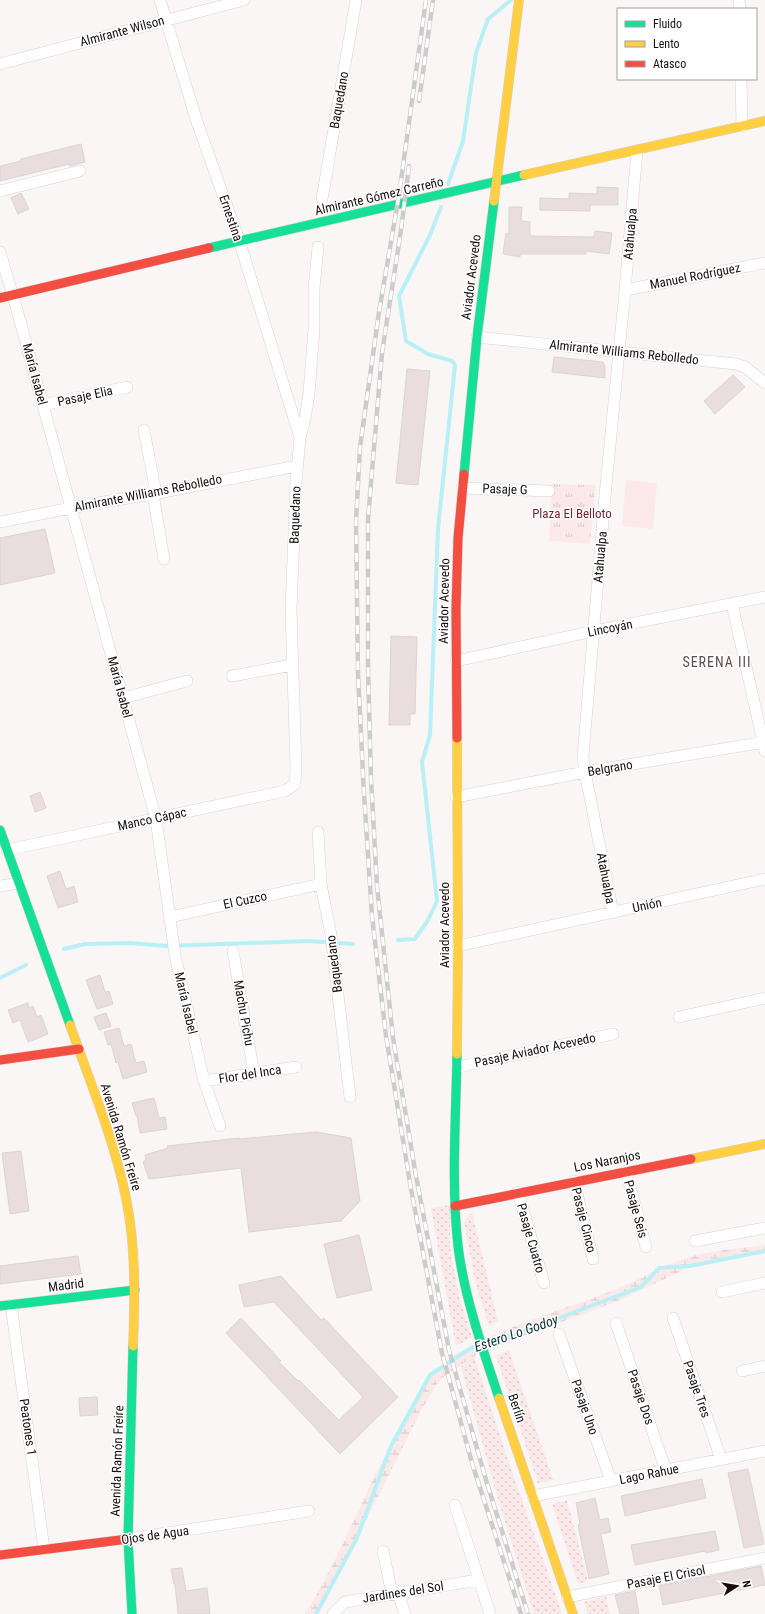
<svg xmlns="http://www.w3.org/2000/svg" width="765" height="1614" viewBox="0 0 765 1614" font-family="'Roboto Condensed',sans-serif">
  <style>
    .grass { fill: url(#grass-dots) }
    .wetland { fill: url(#wetland-marsh) }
    .park { fill: url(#park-tufts) }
    .pitch { fill: #fbe9ea }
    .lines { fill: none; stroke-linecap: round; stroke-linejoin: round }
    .stream { stroke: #b8f0f5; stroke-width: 4 }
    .building { fill: #e9ddde; stroke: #dbd4d4 }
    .street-casing { stroke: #d9d1d2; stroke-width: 12 }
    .fast-casing { stroke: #d9d1d2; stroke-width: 10 }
    .slow-casing { stroke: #d9d1d2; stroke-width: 10 }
    .jam-casing { stroke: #d9d1d2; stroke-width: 10 }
    .street { stroke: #fefefe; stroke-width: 11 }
    .fast { stroke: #16e098; stroke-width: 9 }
    .slow { stroke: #ffcf43; stroke-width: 9 }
    .jam { stroke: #f24e42; stroke-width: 9 }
    .rail-casing { stroke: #cdcccc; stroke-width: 4.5 }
    .rail { stroke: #fff; stroke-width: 3; stroke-dasharray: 9; stroke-linecap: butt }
    .labels { text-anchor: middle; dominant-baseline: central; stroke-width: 3; stroke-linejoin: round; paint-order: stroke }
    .street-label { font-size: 13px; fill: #170d0e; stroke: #fff }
    .park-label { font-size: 13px; fill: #722434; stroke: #fff }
    .neighbourhood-label { font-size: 14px; letter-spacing: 1px; fill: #634a4d; stroke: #fff }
    .water-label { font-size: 14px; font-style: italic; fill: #073134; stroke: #fff }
  </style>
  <defs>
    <pattern id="grass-dots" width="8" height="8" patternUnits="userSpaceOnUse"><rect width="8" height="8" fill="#fbe9ea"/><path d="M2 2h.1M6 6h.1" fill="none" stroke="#d6c7c8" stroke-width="1.8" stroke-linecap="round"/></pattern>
    <pattern id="wetland-marsh" width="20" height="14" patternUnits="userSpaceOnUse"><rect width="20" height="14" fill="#fbe9ea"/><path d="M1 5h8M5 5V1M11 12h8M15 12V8" fill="none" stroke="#d6c7c8"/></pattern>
    <pattern id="park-tufts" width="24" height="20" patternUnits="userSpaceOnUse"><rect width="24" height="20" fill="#fbe9ea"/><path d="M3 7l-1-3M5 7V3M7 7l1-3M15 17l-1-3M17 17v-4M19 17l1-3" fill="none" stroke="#d6c7c8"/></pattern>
  </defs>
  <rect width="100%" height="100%" fill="#faf6f6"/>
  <!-- grass -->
  <path class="grass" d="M450,1205v43l10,51 12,38 -16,9 -25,-138z
    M472,1212l26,109 -9,5 -13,-41 -12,-63z
    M509,1350l44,129 3,1 -18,3 -42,-127z
    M474,1356l39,118 48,136v4h-27l-37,-118 -36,-129z
    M567,1500l21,81 -10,3 -26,-80z
    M606,1596l4,18h-22l-4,-12z"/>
  <!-- wetland -->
  <path class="wetland" d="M765,1245v8l-73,13 -74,35 -122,45 -20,9 -33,22 -6,7 -14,23 -99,197 -6,10h-13c27,-44 48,-92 70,-139 7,-14 16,-27 24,-42 9,-17 16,-37 27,-53 9,-12 22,-20 35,-28 47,-28 100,-41 150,-61 27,-10 54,-27 82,-35 22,-6 49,-8 72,-11z"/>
  <!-- park -->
  <path class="park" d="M552,484l44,1 -6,59 -41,-3z"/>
  <!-- pitch -->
  <path class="pitch" d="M626,480l31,3 -4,46 -31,-3z"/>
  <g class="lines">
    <!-- stream -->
    <path class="stream" d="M448,184l15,-43 13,-88 12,-34 23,-19
      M398,940l17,-1 13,-19 9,-19 -15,-139 8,-27 8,-206 17,-164 -3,-4 -24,-7 -22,-13 -7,-45 31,-61 11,-28
      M64,949l21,-5 45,-1 36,3 143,-5 44,3
      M0,978l26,-13
      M486,1344l10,-2 145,-55 18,-19 31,-2 75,-15
      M316,1614l41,-76 34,-92 39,-71 41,-27 9,-2"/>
  </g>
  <!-- building -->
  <path class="building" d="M81,144l4,18 -15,4 -1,-2 -69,17v-15l21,-5v-2z
    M597,187l21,1v17h-28v6l-50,-1v-12l29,1v-6l28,1z
    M21,193l8,16 -11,5 -7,-16z
    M509,207h13l-1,14 9,1v14l64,1 1,-6 17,2 -3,21 -23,-3v3h-66v3l-17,-3 3,-21 3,1z
    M554,357l49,5 2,4v12l-53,-6z
    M407,369l23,2 -12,114 -22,-2z
    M733,375l12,12 -30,27 -11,-13z
    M45,529l10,44 -55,12v-47z
    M391,636l26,1 -2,77h-5v11h-21z
    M40,792l6,16 -11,4 -5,-16z
    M60,871l6,18 8,-3 4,16 -20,6 -11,-32z
    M100,975l5,17 4,-1 4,13 -16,5 -11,-29z
    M28,1003l1,5 4,-2 4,11 4,-2 7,19 -20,8 -8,-22 -7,3 -5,-13z
    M106,1013l5,13 -12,4 -5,-13z
    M119,1028l5,18 7,-2 5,19 8,-2 3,11 -24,7 -5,-17 -2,1 -5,-19 -3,1 -4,-13z
    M154,1098l5,20 6,-1 2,12 -27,4 -3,-17h-1l-4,-13z
    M316,1132l35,6 9,63 -19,20 -92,11 -8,-64 -92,11 -6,-17 3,-2 -1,-5 23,-7 -1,-2 72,-8v1z
    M21,1151l8,60 -19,3 -8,-61z
    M359,1235l13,55 -35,8 -13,-54z
    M78,1256l3,18 -81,10v-18z
    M281,1276l40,44 3,-2 74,79 -58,57 -114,-121 15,-15 40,43 -2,1 19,19 1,-1 40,40 24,-23 -89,-95 -30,5 -5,-22z
    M97,1397l1,18 -18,1 -1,-18z
    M748,1469l16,75 -20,4 -16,-75z
    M702,1479l4,19 -81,18 -4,-20z
    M595,1498l5,22 8,-2 3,14 -10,2 8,40 -20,5 -11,-54 2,-1 -4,-21z
    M715,1531l4,19 -13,3 -1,-2 -70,14 -4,-20z
    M761,1566l4,19 -102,20 -4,-19z
    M182,1568l4,23 21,-3 3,26h-32l-3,-30h-1l-3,-15z
    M635,1591l4,23h-19l-5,-19z"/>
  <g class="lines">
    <!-- street casing -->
    <g class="street-casing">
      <path id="street" d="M160,0l37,122 42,118 61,198
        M739,0l1,9
        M0,64l244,-64
        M741,79l1,47
        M0,191l80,-20
        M322,199l34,-199
        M0,252l17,58 139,509 19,136 29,126 16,45
        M625,290l140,-27
        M477,337l259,27 9,3 20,16
        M43,405l84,-18
        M144,430l12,63
        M462,488l87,3
        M153,494l11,65
        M0,522l91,-18 62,-10 144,-28
        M732,604l33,147
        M456,661l138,-30 171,-34
        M232,676l60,-11
        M123,698l64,-17
        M456,797l129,-25 180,-30
        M318,832l3,52 10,51 19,162
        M7,850l278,-59 10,-7 1,-16 -5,-158 5,-128 4,-44 5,-19 4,-26 5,-63v-41l4,-42
        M0,886l19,-3
        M613,913l-28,-141 -2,-16 22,-260 20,-206 12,-139
        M170,917l151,-33
        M458,946l307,-67
        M233,951l21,123
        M679,1017l86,-19
        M458,1067l155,-33
        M204,1081l92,-14
        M626,1171l20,76
        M574,1181l19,78
        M518,1192l26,91
        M695,1241l70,-13
        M722,1292l43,-9
        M11,1305l33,244
        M673,1318l48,141
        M616,1323l50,148
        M559,1334l52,147
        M742,1371l23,-5
        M533,1496l232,-45
        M455,1505l35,109
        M128,1539l181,-28
        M383,1551l9,43
        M398,1593l7,21
        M567,1597l198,-39
        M333,1614l12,-12 133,-22"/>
    </g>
    <!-- fast casing -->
    <g class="fast-casing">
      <path id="fast" d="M209,248l315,-73
        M464,474l13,-137 17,-136
        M0,830l70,195
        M457,1054c-1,63 -6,130 1,192 6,50 25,104 41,152
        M0,1306l135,-16
        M132,1614l-4,-75 5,-193"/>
    </g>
    <!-- slow casing -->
    <g class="slow-casing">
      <path id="slow" d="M524,175l241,-54
        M494,201l25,-201
        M70,1025c20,57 44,114 56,173 10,49 9,99 7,148
        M457,1054l1,-108 -1,-208
        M691,1159l74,-15
        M499,1398l74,216"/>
    </g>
    <!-- jam casing -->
    <g class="jam-casing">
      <path id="jam" d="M0,298l209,-50
        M457,738l-1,-128 2,-72 6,-64
        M0,1060l79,-11
        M455,1206l236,-47
        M0,1555l128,-16"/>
    </g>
    <!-- street -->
    <use href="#street" class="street"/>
    <!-- fast -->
    <use href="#fast" class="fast"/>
    <!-- slow -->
    <use href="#slow" class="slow"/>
    <!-- jam -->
    <use href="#jam" class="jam"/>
    <!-- rail casing -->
    <g class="rail-casing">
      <path id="rail" d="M426,0l-27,195 -20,117 -19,135 -4,74 2,153 6,120 8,122 14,120 25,153 31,164 30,110 49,151
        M419,101l14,-101
        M409,166l-8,64 -19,123 -14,166v148l3,112 6,107 16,152 23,138 33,174 37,130 42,134"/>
    </g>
    <!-- rail -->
    <use href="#rail" class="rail"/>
  </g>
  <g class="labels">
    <!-- street labels -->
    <g class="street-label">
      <text transform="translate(122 31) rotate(-15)">Almirante Wilson</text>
      <text transform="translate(339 100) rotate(-80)">Baquedano</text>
      <text transform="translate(379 196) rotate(-13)">Almirante Gómez Carreño</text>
      <text transform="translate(231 218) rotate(71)">Ernestina</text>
      <text transform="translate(630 234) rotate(-85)">Atahualpa</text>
      <text transform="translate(695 276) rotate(-11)">Manuel Rodríguez</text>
      <text transform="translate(471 277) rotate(-83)">Aviador Acevedo</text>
      <text transform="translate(624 352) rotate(6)">Almirante Williams Rebolledo</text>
      <text transform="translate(35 374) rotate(75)">María Isabel</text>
      <text transform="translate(85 396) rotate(-12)">Pasaje Elia</text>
      <text transform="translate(505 489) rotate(2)">Pasaje G</text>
      <text transform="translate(148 493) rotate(-11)">Almirante Williams Rebolledo</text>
      <text transform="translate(295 515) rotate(-88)">Baquedano</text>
      <text transform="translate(600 557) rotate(-85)">Atahualpa</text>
      <text transform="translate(444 601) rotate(-89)">Aviador Acevedo</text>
      <text transform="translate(610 628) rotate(-11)">Lincoyán</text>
      <text transform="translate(120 687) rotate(75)">María Isabel</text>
      <text transform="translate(610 768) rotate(-10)">Belgrano</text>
      <text transform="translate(152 819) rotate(-12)">Manco Cápac</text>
      <text transform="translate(606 878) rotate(79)">Atahualpa</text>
      <text transform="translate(245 900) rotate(-12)">El Cuzco</text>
      <text transform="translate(647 905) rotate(-12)">Unión</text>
      <text transform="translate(444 925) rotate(-90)">Aviador Acevedo</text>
      <text transform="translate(334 964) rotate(-97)">Baquedano</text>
      <text transform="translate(186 1003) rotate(77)">María Isabel</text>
      <text transform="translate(244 1013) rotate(80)">Machu Pichu</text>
      <text transform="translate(535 1050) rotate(-12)">Pasaje Aviador Acevedo</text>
      <text transform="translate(250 1074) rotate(-9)">Flor del Inca</text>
      <text transform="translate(121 1137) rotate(73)">Avenida Ramón Freire</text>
      <text transform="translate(607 1161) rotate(-11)">Los Naranjos</text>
      <text transform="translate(636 1209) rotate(75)">Pasaje Seis</text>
      <text transform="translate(584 1220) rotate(76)">Pasaje Cinco</text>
      <text transform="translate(531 1238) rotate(74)">Pasaje Cuatro</text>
      <text transform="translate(66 1285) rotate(-7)">Madrid</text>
      <text transform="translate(697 1389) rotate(71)">Pasaje Tres</text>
      <text transform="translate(641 1397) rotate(71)">Pasaje Dos</text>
      <text transform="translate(585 1407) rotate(71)">Pasaje Uno</text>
      <text transform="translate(517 1408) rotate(71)">Berlín</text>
      <text transform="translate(28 1427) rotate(82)">Peatones 1</text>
      <text transform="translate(117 1461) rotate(-88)">Avenida Ramón Freire</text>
      <text transform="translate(649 1474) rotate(-11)">Lago Rahue</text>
      <text transform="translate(155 1535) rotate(-8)">Ojos de Agua</text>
      <text transform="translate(666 1577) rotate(-11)">Pasaje El Crisol</text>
      <text transform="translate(403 1592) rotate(-9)">Jardines del Sol</text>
    </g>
    <!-- park labels -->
    <g class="park-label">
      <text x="572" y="513">Plaza El Belloto</text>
    </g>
    <!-- neighbourhood labels -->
    <g class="neighbourhood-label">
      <text x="717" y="662">SERENA III</text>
    </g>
    <!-- water labels -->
    <g class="water-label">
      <text transform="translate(516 1333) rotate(-19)">Estero Lo Godoy</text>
    </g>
  </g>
  <!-- legend -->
  <rect x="617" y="8" width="140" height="72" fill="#ffffff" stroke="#a29e9f"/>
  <rect x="625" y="21" width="20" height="6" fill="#16e098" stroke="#a29e9f"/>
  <text x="653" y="28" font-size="12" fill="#170d0e">Fluido</text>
  <rect x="625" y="41" width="20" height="6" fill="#ffcf43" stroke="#a29e9f"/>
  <text x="653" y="48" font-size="12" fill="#170d0e">Lento</text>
  <rect x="625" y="61" width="20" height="6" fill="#f24e42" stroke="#a29e9f"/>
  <text x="653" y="68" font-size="12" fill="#170d0e">Atasco</text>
  <!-- north arrow -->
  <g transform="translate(737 1586) rotate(78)" stroke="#ffffff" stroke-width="3" paint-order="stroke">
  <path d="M0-3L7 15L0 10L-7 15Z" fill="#170d0e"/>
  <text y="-6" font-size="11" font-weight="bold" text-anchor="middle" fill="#170d0e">N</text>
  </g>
</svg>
